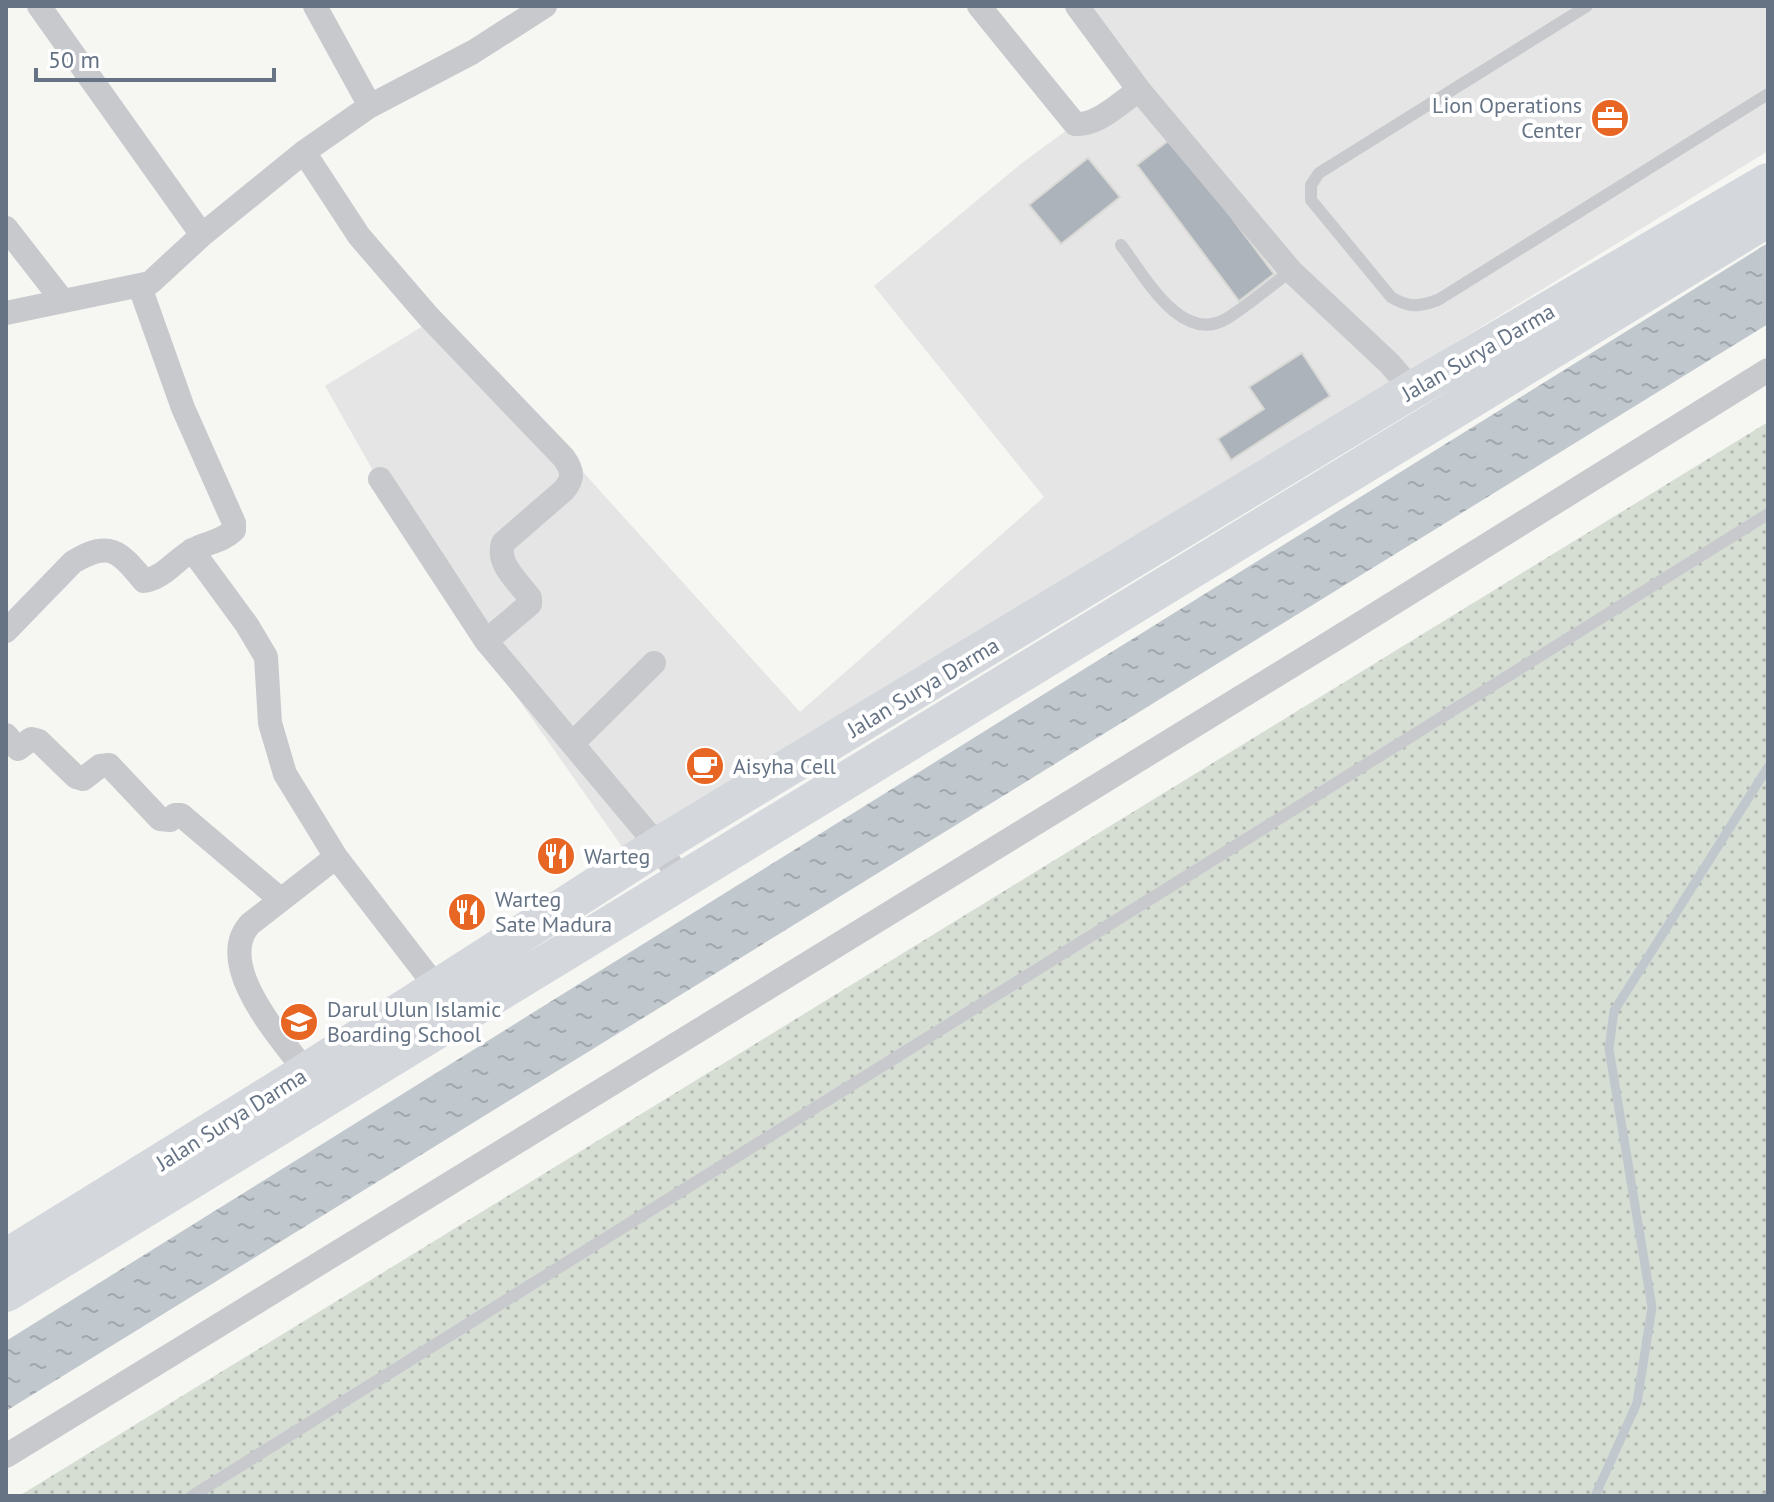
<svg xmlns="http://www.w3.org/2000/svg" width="1774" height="1502" viewBox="0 0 1774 1502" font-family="'PT Sans',sans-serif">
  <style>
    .built { fill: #e4e5e4 }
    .grass { fill: url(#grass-dots) }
    .water { fill: url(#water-ripples) }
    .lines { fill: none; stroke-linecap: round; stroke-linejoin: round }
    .stream { stroke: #c0c8ce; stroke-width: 9 }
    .building { fill: #adb3ba; stroke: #d8d8d5; stroke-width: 2 }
    .lane { stroke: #c7c9cd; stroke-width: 12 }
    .street { stroke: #c7c9cd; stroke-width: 24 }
    .primary { stroke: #d4d8dd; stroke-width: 38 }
    .labels { text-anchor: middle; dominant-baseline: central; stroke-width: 8; stroke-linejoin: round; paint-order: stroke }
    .poi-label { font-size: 22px; fill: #657385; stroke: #fff; text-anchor: start }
    .street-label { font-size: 22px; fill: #657385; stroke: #fff }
  </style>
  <defs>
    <pattern id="grass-dots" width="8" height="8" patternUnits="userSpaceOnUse" patternTransform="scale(2)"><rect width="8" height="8" fill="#d6ded4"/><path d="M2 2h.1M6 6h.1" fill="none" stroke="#b1b8b2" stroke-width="1.8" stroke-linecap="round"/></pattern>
    <pattern id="water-ripples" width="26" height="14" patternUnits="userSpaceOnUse" patternTransform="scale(2)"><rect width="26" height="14" fill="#c0c8ce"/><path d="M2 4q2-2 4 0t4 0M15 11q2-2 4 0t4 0" fill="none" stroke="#a0a7ad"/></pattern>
  </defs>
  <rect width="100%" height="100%" fill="#f6f6f3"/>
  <!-- built -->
  <path class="built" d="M1081,6h687v145l-1143,700 -188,-268 -112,-197 116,-71 359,397 244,-215 -170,-211 148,-123 112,-82z"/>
  <!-- grass -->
  <path class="grass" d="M1768,422v1074h-1749z"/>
  <!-- water -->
  <path class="water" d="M1768,243v81l-1762,1087v-70z"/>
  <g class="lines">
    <!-- stream -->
    <path class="stream" d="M1595,1496l42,-93 15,-96 -43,-258 5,-38 154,-244"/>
  </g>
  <!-- building -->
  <path class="building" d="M1172,138l102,136 -35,27 -102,-136z
    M1088,158l32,39 -59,47 -32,-39z
    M1302,353l28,43 -99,64 -13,-21 46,-30 -15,-22z"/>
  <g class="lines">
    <!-- lane -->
    <path class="lane" d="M1587,6l-268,167 -8,12v15l80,97c18,11 27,10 47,3l330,-206
      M1121,245c23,30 60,100 105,74 23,-14 44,-33 65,-48
      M192,1496l1576,-982"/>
    <!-- street -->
    <path class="street" d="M39,6l163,229
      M315,6l55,100
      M979,6l96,118c23,2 46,-22 64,-34
      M1077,6l62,84 152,181 99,93 22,26
      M304,152l55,84 69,80 136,142c9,13 10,20 0,32l-61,53c-7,21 15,38 27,55v6l-44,37
      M6,228l57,73
      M6,313l144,-30 52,-48 102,-83 66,-46 103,-54 72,-46
      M380,479l106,162 172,205 24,35
      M192,550l55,75 19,32 4,66 15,51 51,83 101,131
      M6,631l67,-69c37,-22 46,-11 71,19 20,-3 32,-22 49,-31 14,-8 29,-8 41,-20v-7l-51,-115 -43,-121
      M6,735l12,14 13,-10 8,2 37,36 7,2 17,-13 9,-1 51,54 10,1 5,-5h6l99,84
      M573,743l81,-80
      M306,1072c-24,-33 -93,-107 -56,-148l86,-67
      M6,1456l1336,-821 426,-265"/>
    <!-- primary -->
    <path class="primary" d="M6,1258l300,-186 352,-226 754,-456 356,-208
      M6,1293l1762,-1075"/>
  </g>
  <!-- icons -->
  <defs>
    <g id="office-disc" transform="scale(2)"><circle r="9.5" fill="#e76623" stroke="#fff"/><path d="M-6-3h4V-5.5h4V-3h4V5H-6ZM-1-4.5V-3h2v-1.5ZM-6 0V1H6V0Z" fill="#fff"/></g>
    <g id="cafe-disc" transform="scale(2)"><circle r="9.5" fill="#e76623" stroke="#fff"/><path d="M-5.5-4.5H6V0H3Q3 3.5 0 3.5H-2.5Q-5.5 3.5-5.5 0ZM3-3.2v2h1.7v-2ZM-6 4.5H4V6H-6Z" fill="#fff"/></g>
    <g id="restaurant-disc" transform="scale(2)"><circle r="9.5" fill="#e76623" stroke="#fff"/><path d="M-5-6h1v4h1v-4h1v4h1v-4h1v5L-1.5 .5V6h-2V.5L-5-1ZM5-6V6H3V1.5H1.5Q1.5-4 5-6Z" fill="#fff"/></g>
    <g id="school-disc" transform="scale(2)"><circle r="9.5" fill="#e76623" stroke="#fff"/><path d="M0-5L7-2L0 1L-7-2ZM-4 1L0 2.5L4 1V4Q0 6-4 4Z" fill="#fff"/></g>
  </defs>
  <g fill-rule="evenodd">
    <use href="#office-disc" x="1610" y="118"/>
    <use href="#cafe-disc" x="705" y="766"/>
    <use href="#restaurant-disc" x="556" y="856"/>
    <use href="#restaurant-disc" x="467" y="912"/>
    <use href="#school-disc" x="299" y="1022"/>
  </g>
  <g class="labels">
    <!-- poi labels -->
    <g class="poi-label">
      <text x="1582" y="105" text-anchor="end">Lion Operations<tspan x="1582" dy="25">Center</tspan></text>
      <text x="733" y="766">Aisyha Cell</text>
      <text x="584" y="856">Warteg</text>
      <text x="495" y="899">Warteg<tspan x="495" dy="25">Sate Madura</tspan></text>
      <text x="327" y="1009">Darul Ulun Islamic<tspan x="327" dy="25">Boarding School</tspan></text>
    </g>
    <!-- street labels -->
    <g class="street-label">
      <text transform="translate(1478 352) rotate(-30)">Jalan Surya Darma</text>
      <text transform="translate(923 687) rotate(-31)">Jalan Surya Darma</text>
      <text transform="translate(231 1119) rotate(-32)">Jalan Surya Darma</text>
    </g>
  </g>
  <!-- border -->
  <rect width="1774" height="1502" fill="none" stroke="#657385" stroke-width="16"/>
  <!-- scale -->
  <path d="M36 68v12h238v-12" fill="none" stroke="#657385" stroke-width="4"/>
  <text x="48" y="68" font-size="24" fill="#657385" stroke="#ffffff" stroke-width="6" paint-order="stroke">50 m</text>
</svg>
